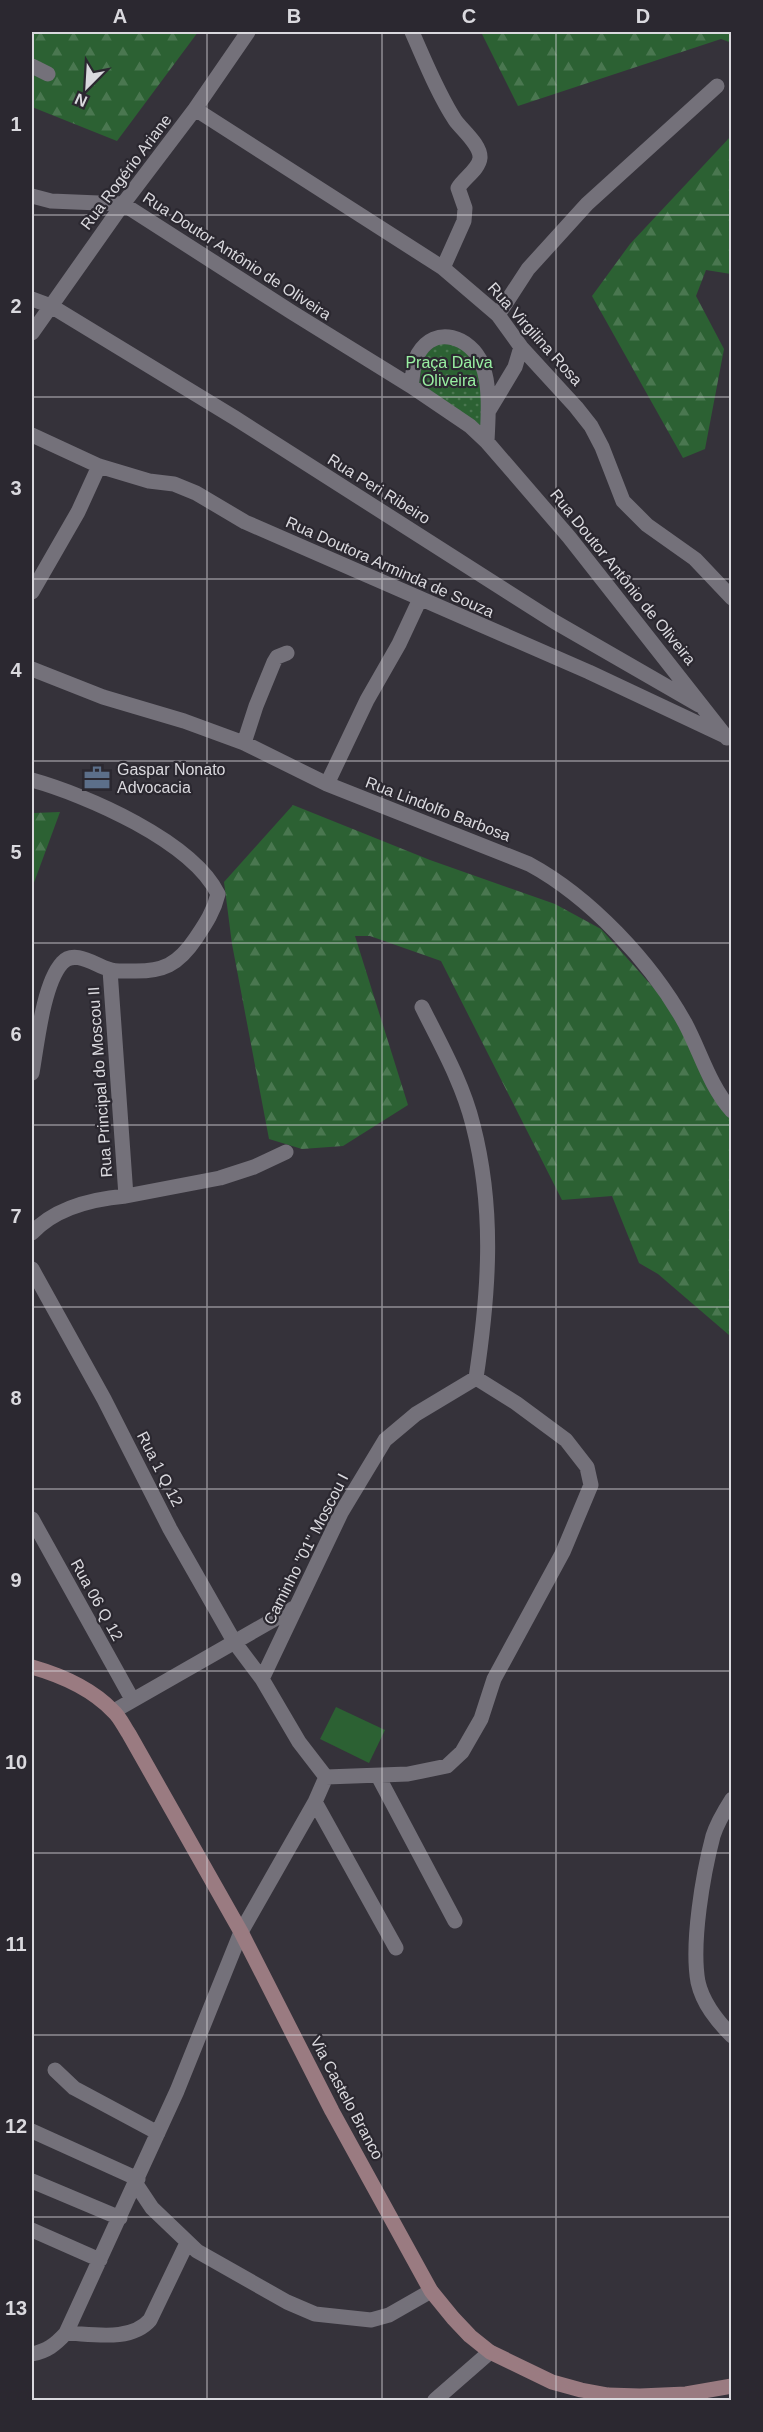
<svg xmlns="http://www.w3.org/2000/svg" width="763" height="2432" viewBox="0 0 763 2432" font-family="Helvetica,sans-serif">
  <style>
    .grass { fill: url(#grass-dots) }
    .forest { fill: url(#forest-firs) }
    .garden { fill: #2c6133 }
    .lines { fill: none; stroke-linecap: round; stroke-linejoin: round }
    .street { stroke: #74717a; stroke-width: 15 }
    .secondary { stroke: #9a7b81; stroke-width: 15 }
    .grid { fill: none; stroke: #dad9de; stroke-width: 1.5; stroke-opacity: 0.55 }
    .labels { text-anchor: middle; dominant-baseline: central; stroke-width: 4.5; stroke-linejoin: round; paint-order: stroke }
    .street-label { font-size: 16px; fill: #dad9de; stroke: #2b2830 }
    .park-label { font-size: 16px; fill: #99f0a2; stroke: #2b2830 }
    .poi-label { font-size: 16px; fill: #dad9de; stroke: #2b2830; text-anchor: start }
    .neatline { fill: none; stroke: #dad9de; stroke-width: 2 }
    .grid-label { font-size: 20px; text-anchor: middle; font-weight: bold; fill: #dad9de }
  </style>
  <defs>
    <pattern id="grass-dots" width="8" height="8" patternUnits="userSpaceOnUse" patternTransform="scale(1.5)"><rect width="8" height="8" fill="#2c6133"/><path d="M2 2h.1M6 6h.1" fill="none" stroke="#4a7750" stroke-width="1.8" stroke-linecap="round"/></pattern>
    <pattern id="forest-firs" width="22" height="20" patternUnits="userSpaceOnUse" patternTransform="scale(1.5)"><rect width="22" height="20" fill="#2c6133"/><path d="M5 1l3.5 6h-7zM16 11l3.5 6h-7z" fill="#4a7750"/></pattern>
  </defs>
  <rect width="100%" height="100%" fill="#35323a"/>
  <!-- grass -->
  <path class="grass" d="M441,340l22,7 17,25 4,56 -65,-44 4,-27z"/>
  <!-- forest -->
  <path class="forest" d="M32,32h166l-81,109 -85,-34z
    M481,32h250l1,11 -11,-4 -203,67z
    M731,136v138l-25,-4 -10,26 28,53 -19,100 -22,9 -91,-162 38,-52z
    M293,805l137,55 125,44 46,25 85,95 45,82v237l-2,-8 -71,-61 -19,-11 -27,-67 -50,4 -121,-239 -71,-25h-15l53,169 -65,41 -41,3 -33,-10 -37,-195 -8,-62z
    M60,812l-28,76v-73l1,-2z"/>
  <!-- garden -->
  <path class="garden" d="M336,1707l49,23 -16,33 -49,-24z"/>
  <g class="lines">
    <!-- street -->
    <path class="street" d="M412,32c13,29 25,60 43,88 7,10 26,25 25,38 -1,11 -16,20 -22,30l7,20 -1,13 -21,47
      M32,66l16,8
      M195,109l248,159 55,47 23,32 55,60 15,19 11,21 21,54 24,24 48,34 37,39
      M32,196l19,5 72,3 170,109 118,73 59,40 17,16 82,95 158,201
      M32,299l19,7 184,112 320,204 144,83
      M498,315l30,-46 59,-65 130,-118
      M32,333l91,-129 72,-95 53,-77
      M411,386c2,-10 2,-23 7,-32 17,-30 53,-17 64,10 9,23 6,54 5,78
      M488,412l27,-45 6,-20
      M32,435l67,31 50,15 25,3 22,9 49,29 344,150 136,64
      M32,592l46,-80 21,-46
      M32,669l71,28 81,24 60,22 83,41 202,80c61,33 122,98 156,159 16,30 24,62 47,88
      M244,743l12,-37 18,-44 3,-5 10,-4
      M32,780c54,15 160,61 186,114 -4,17 -12,29 -22,44 -18,27 -33,34 -65,33 -7,0 -16,1 -23,-2 -13,-4 -34,-20 -46,-6 -19,21 -25,82 -30,110
      M327,784l40,-84 32,-56 21,-45
      M422,1007c19,38 41,77 51,118 22,85 16,167 3,253
      M126,1196l94,-18 34,-11 32,-15
      M32,1233c23,-25 60,-34 94,-37l-16,-226
      M32,1269l72,130 66,130 65,114 27,36 37,63 27,35
      M32,1519l100,180
      M262,1679l79,-166 44,-73 31,-26 60,-36 40,25 50,37 21,27 4,18 -28,67 -69,127 -13,40 -19,33 -15,14 -39,8 -82,3
      M114,1711l180,-103
      M378,1776l77,145
      M732,1799c-7,11 -15,24 -19,37 -10,38 -22,107 -15,146 5,22 19,39 34,54
      M315,1802l81,146
      M55,2070l19,18 84,45
      M32,2131l106,48
      M32,2181l88,37
      M136,2184l16,24 45,43 90,51 28,12 56,6 18,-5 42,-24
      M32,2230l68,30
      M66,2333c27,1 65,9 84,-13l37,-77
      M32,2354c15,-3 23,-9 34,-21l111,-242 64,-159 74,-130 11,-25
      M435,2400l55,-48"/>
    <!-- secondary -->
    <path class="secondary" d="M32,1667c28,8 60,22 81,44 7,6 11,16 16,23l112,198 91,179 99,180 22,27 17,18 20,16 62,30 29,8 27,5 32,1 46,-2 46,-8"/>
  </g>
  <!-- grid -->
  <path class="grid" d="M207,32v2368M382,32v2368M556,32v2368M32,215h700M32,397h700M32,579h700M32,761h700M32,943h700M32,1125h700M32,1307h700M32,1489h700M32,1671h700M32,1853h700M32,2035h700M32,2217h700"/>
  <!-- icons -->
  <defs>
    <g id="office-bare" transform="scale(2.07)"><path d="M-6-3h4V-5.5h4V-3h4V5H-6ZM-1-4.5V-3h2v-1.5ZM-6 0V1H6V0Z" fill="#5c6f8a" stroke="#2b2830" stroke-width="2.5" paint-order="stroke"/></g>
  </defs>
  <g fill-rule="evenodd">
    <use href="#office-bare" x="97" y="778"/>
  </g>
  <g class="labels">
    <!-- street labels -->
    <g class="street-label">
      <text transform="translate(126 172) rotate(-53)">Rua Rogério Ariane</text>
      <text transform="translate(237 256) rotate(33)">Rua Doutor Antônio de Oliveira</text>
      <text transform="translate(535 334) rotate(48)">Rua Virgilina Rosa</text>
      <text transform="translate(379 489) rotate(32)">Rua Peri Ribeiro</text>
      <text transform="translate(390 567) rotate(24)">Rua Doutora Arminda de Souza</text>
      <text transform="translate(623 577) rotate(51)">Rua Doutor Antônio de Oliveira</text>
      <text transform="translate(438 809) rotate(21)">Rua Lindolfo Barbosa</text>
      <text transform="translate(100 1082) rotate(-94)">Rua Principal do Moscou II</text>
      <text transform="translate(160 1469) rotate(63)">Rua 1 Q 12</text>
      <text transform="translate(306 1549) rotate(-63)">Caminho "01" Moscou I</text>
      <text transform="translate(97 1600) rotate(61)">Rua 06 Q 12</text>
      <text transform="translate(347 2098) rotate(62)">Via Castelo Branco</text>
    </g>
    <!-- park labels -->
    <g class="park-label">
      <text x="449" y="362">Praça Dalva<tspan x="449" dy="18">Oliveira</tspan></text>
    </g>
    <!-- poi labels -->
    <g class="poi-label">
      <text x="117" y="769">Gaspar Nonato<tspan x="117" dy="18">Advocacia</tspan></text>
    </g>
  </g>
  <!-- border -->
  <rect width="763" height="2432" fill="none" stroke="#2b2830" stroke-width="66"/>
  <!-- north arrow -->
  <g transform="translate(87 87) rotate(204)" stroke="#2b2830" stroke-width="4.5" paint-order="stroke">
  <path d="M0-4.5L10 22L0 15L-10 22Z" fill="#dad9de"/>
  <text y="-9" font-size="16" font-weight="bold" text-anchor="middle" fill="#dad9de">N</text>
  </g>
  <rect x="33" y="33" width="697" height="2366" class="neatline"/>
  <g class="grid-label">
    <text x="120" y="23">A</text>
    <text x="294" y="23">B</text>
    <text x="469" y="23">C</text>
    <text x="643" y="23">D</text>
    <text x="16" y="131">1</text>
    <text x="16" y="313">2</text>
    <text x="16" y="495">3</text>
    <text x="16" y="677">4</text>
    <text x="16" y="859">5</text>
    <text x="16" y="1041">6</text>
    <text x="16" y="1223">7</text>
    <text x="16" y="1405">8</text>
    <text x="16" y="1587">9</text>
    <text x="16" y="1769">10</text>
    <text x="16" y="1951">11</text>
    <text x="16" y="2133">12</text>
    <text x="16" y="2315">13</text>
  </g>
</svg>
